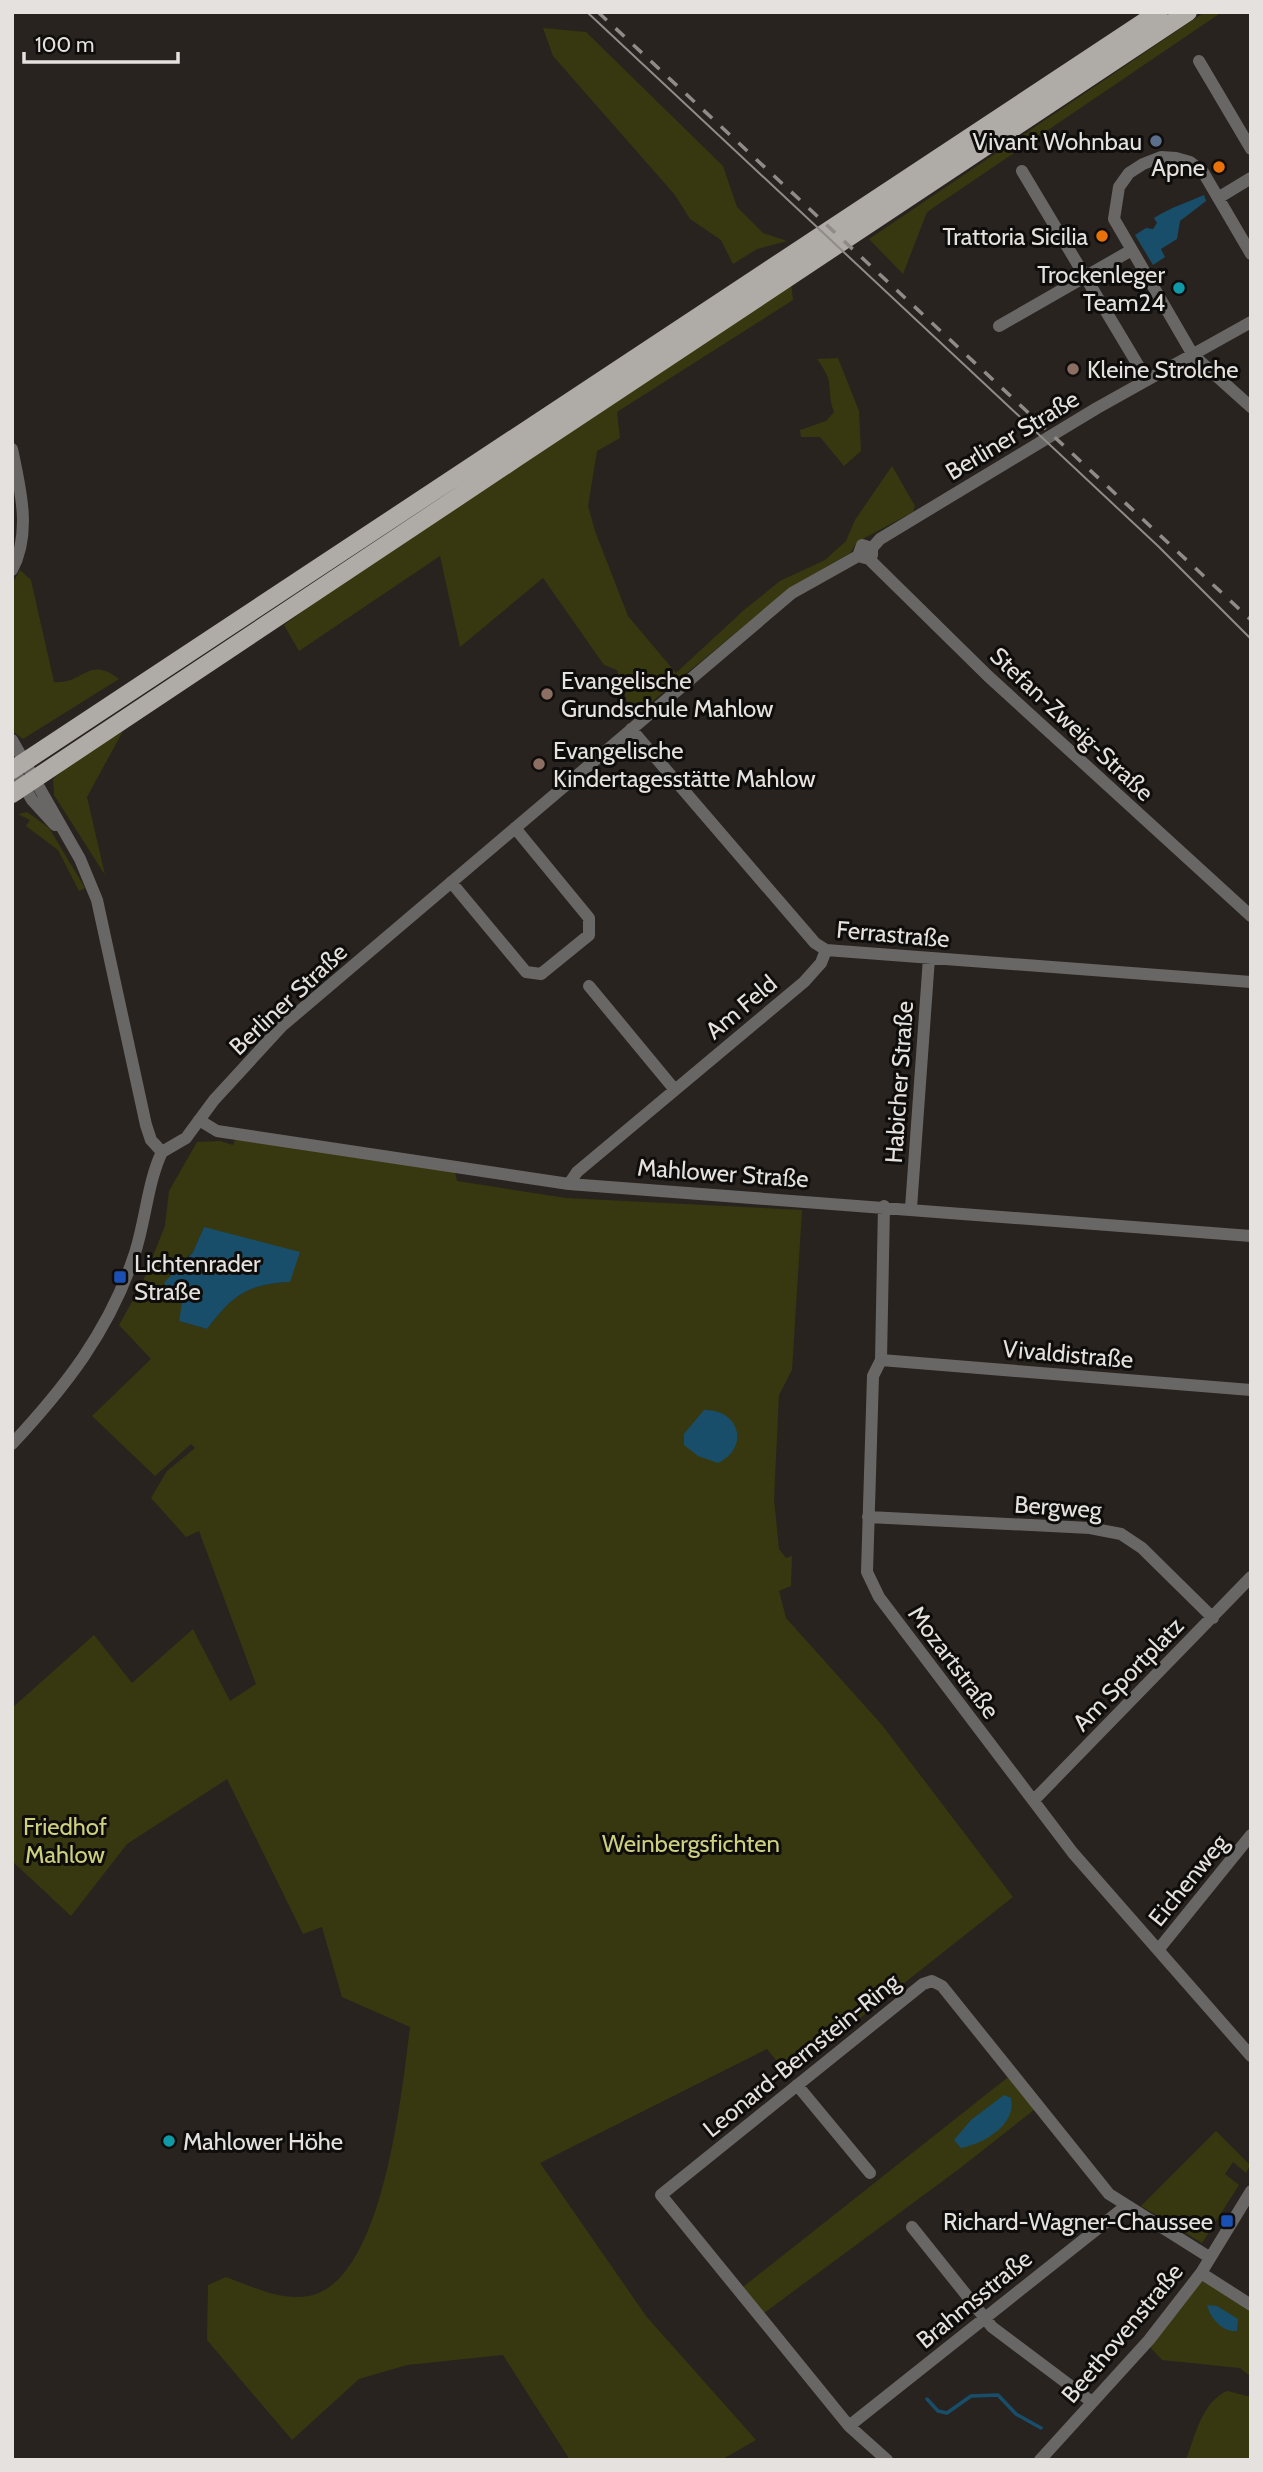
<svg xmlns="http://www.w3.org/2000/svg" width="1263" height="2472" viewBox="0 0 1263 2472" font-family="Cabin,sans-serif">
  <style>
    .green { fill: #37380f; fill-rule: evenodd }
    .water { fill: #184e6a }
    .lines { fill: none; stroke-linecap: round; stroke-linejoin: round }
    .stream { stroke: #184e6a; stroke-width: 3.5 }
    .street { stroke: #696765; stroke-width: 12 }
    .primary { stroke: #afaba6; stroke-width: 18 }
    .tram { stroke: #908b88; stroke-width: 2 }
    .rail { stroke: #908b88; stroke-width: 3.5; stroke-dasharray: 12 12; stroke-linecap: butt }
    .service-dot { fill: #5c6f8a; stroke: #0f0d0b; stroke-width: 2.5 }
    .food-dot { fill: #e8710a; stroke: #0f0d0b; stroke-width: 2.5 }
    .culture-dot { fill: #0f9aa8; stroke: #0f0d0b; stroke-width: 2.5 }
    .education-dot { fill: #8d6e63; stroke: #0f0d0b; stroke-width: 2.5 }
    .transit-dot { fill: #1a4fb4; stroke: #0f0d0b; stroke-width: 2.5 }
    .labels { text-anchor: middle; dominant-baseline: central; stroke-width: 6; stroke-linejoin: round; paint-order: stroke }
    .poi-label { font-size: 24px; fill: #e5e1de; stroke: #0f0d0b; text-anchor: end }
    .street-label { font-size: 24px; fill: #e5e1de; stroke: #0f0d0b }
    .park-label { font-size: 24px; fill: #ccd07f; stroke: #0f0d0b }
  </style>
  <rect width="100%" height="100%" fill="#28231f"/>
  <!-- green -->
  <path class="green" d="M1205,12h17l-295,200 -24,62 -34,-35z
    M543,28l43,4 137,134 14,41 26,26 24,8 -30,8 -24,15 -12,-24 -31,-21 -15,-24 -122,-139z
    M791,283l2,17 -176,112 3,26 -23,13 -9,55 7,25 33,85 48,57 68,-63 36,-29 45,-21 21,-19 9,-21 37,-54 23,40 -2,6 -56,30 -7,11 -57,33 -161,132 -15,-48 -13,-5 -61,-87 -83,69 -20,-91 -141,95 -15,-26 54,-40z
    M838,358l21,53 2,40 -17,15 -24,-29h-19l-1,-7 26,-9 8,-9c-9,-25 3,-26 -17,-53z
    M20,570l11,10 23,102c30,3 33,-27 65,-3l-96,60 -11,-8v-147z
    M123,731l-36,66 18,78 -51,-80 -1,-16 16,-14z
    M27,812l22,16 36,60 -6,3 -21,-41 -32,-24 4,-6 -12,-6z
    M236,1137l219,35 2,9 109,17 236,12 -10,160 -13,25 -5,104 5,50 7,9 6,-2 -1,30 -12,5 7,27 96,107 131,172 -225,178 -21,-26 -227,114 106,153 110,124 -35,20h-151l-67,-105 -96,10 -48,14 -67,61 -85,-100 1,-55 18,-8c27,10 54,24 83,19 75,-14 93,-207 101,-269l-68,-30 -20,-70 -19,7 -76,-155 -100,65 -56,72 -59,-55v-153l82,-73 38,48 61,-54 37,72 26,-17 -57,-153 -13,6 -35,-39 16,-27 28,-23 -4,-4 -36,32 -63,-60 59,-57 -32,-34 22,-39 24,-60 4,-35 28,-49 23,-1 13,4zM204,1227l86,55c-43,2 -57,13 -83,47l-28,-8 4,-18 -7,-36 17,-15z
    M1012,2074l27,32 -80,63 -195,144 -21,-26z
    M1216,2131l34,34 -4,8 -13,-11 -8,12 14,11 -37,58 -61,-37z
    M1204,2277l47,31v69l-11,-9 -78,-8 -14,-15z
    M1227,2391l24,6v63h-65c9,-24 16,-58 41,-69z"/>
  <!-- water -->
  <path class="water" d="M1204,195l2,6 -26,20 -3,18 -16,10 4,8 -12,8 -18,-30 11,-7 7,1 4,-6 -3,-5c17,-11 32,-15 50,-23z
    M204,1227l96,25 -10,30c-43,2 -57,13 -83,47l-28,-8 3,-18 -18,-20 29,-31z
    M704,1410c36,-1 46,38 14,53l-20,-7 -14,-11v-11z
    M1004,2095l7,3c6,27 -28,46 -50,50l-7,-8 17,-20z
    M1207,2305l10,1 21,13 -1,12c-15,1 -26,-12 -30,-26z"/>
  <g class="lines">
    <!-- stream -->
    <path class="stream" d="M927,2399l11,12 9,2 24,-17 27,-1 18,19 25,14"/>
    <!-- street -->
    <path class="street" d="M1199,61l52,88
      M1022,171l125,209
      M1218,198l33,-20
      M1251,254l-48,-82 -13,-10 -14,-4 -15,-1 -18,7 -14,9 -10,14 -5,32 79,136 58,52
      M999,326l131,-75
      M12,449c8,38 20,84 0,121
      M872,548l-10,-3 -4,11 11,3 3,-4v-7l8,-9 217,-131 154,-86
      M869,559l119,117 263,240
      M631,729l184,214 11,7 425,32
      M12,740l68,119 17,41 49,225 5,15 11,12
      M12,766l20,34 23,25
      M451,882l75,90 15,2 48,-39v-17l-74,-90
      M589,986l86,104
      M199,1120l18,11 352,53 682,52
      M162,1152l24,-14 28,-38 68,-74 510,-433 66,-37
      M569,1184l8,-12 227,-190 17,-19 5,-13
      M884,1206l-3,154 -8,16 -6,196 12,25 194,256 178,203
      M911,1208l18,-250
      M881,1360l370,30
      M12,1444c53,-57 97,-113 122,-188 11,-32 14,-76 28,-104
      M868,1517l222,11 31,6 21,14 71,70
      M1035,1799l216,-222
      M1158,1950l93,-115
      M797,2085l73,88
      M912,2227l80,100 100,75
      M1201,2273l50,32
      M849,2426l277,-220
      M887,2460l-38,-34 -188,-231 262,-211 9,-3 10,5 167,208 100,63
      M1040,2460l109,-120 52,-67 50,-82"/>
    <!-- primary -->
    <path class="primary" d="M12,770l1147,-758
      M12,794c392,-261 783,-522 1176,-782"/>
    <!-- tram -->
    <path class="tram" d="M587,12l571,534 93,93"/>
    <!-- rail -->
    <path class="rail" d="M598,12l653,608"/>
  </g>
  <!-- markers -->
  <circle class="service-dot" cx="1156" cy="141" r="7"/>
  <g class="food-dot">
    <circle cx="1219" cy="167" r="7"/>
    <circle cx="1102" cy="236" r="7"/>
  </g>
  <g class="culture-dot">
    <circle cx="1179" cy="288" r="7"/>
    <circle cx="169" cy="2141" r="7"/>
  </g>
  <g class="education-dot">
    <circle cx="1073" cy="369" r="7"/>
    <circle cx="547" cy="694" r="7"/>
    <circle cx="539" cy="764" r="7"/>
  </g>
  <g class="transit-dot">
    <rect x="113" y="1270" width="14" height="14" rx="3.5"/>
    <rect x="1220" y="2214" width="14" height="14" rx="3.5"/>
  </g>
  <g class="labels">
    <!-- poi labels -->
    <g class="poi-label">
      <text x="1142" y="141">Vivant Wohnbau</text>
      <text x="1205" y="167">Apne</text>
      <text x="1088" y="236">Trattoria Sicilia</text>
      <text x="1165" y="274">Trockenleger<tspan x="1165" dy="28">Team24</tspan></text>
      <text x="1087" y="369" text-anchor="start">Kleine Strolche</text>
      <text x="561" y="680" text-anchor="start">Evangelische<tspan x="561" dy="28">Grundschule Mahlow</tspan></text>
      <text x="553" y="750" text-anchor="start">Evangelische<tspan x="553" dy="28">Kindertagesstätte Mahlow</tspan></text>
      <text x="134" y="1263" text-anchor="start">Lichtenrader<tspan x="134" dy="28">Straße</tspan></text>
      <text x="183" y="2141" text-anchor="start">Mahlower Höhe</text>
      <text x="1213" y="2221">Richard-Wagner-Chaussee</text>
    </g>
    <!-- street labels -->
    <g class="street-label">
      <text transform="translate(1012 435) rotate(-31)">Berliner Straße</text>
      <text transform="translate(1072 724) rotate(43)">Stefan-Zweig-Straße</text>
      <text transform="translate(893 934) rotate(5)">Ferrastraße</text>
      <text transform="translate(288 999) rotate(-43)">Berliner Straße</text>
      <text transform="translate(741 1007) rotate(-40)">Am Feld</text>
      <text transform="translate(899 1082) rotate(-86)">Habicher Straße</text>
      <text transform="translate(723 1173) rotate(4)">Mahlower Straße</text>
      <text transform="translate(1068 1354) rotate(5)">Vivaldistraße</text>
      <text transform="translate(1058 1507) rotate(4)">Bergweg</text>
      <text transform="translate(954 1662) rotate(53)">Mozartstraße</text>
      <text transform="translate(1128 1674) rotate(-46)">Am Sportplatz</text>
      <text transform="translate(1188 1880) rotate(-51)">Eichenweg</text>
      <text transform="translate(801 2055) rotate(-39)">Leonard-Bernstein-Ring</text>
      <text transform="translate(974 2299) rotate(-39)">Brahmsstraße</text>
      <text transform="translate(1122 2333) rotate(-50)">Beethovenstraße</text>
    </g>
    <!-- park labels -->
    <g class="park-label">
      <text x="65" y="1826">Friedhof<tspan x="65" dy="28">Mahlow</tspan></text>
      <text x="691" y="1843">Weinbergsfichten</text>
    </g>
  </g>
  <!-- border -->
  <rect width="1263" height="2472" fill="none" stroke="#e5e1de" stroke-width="28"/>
  <!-- scale -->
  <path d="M24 52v10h154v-10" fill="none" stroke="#e5e1de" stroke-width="3.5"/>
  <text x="35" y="52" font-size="21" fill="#e5e1de" stroke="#0f0d0b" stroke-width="5" paint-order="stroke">100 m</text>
</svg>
